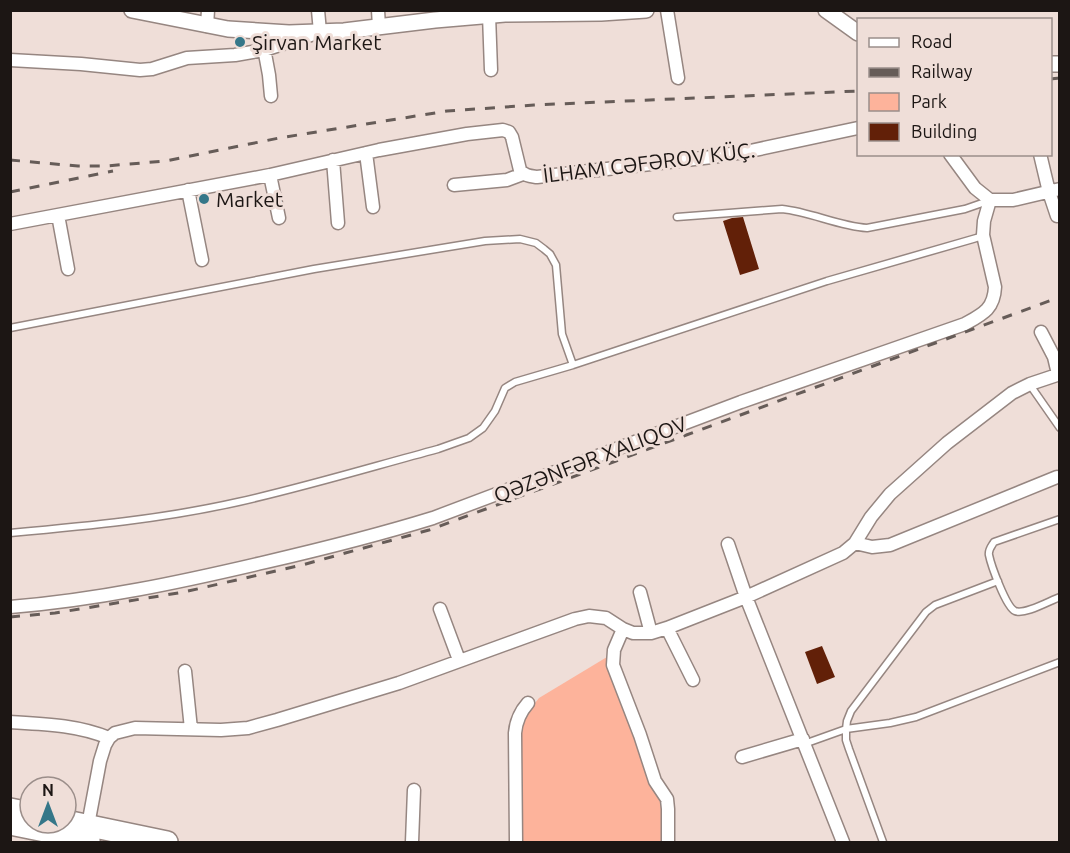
<svg xmlns="http://www.w3.org/2000/svg" width="1070" height="853" viewBox="0 0 1070 853" font-family="Ubuntu,sans-serif">
  <style>
    .green { fill: #fdb39b }
    .building { fill: #622008 }
    .lines { fill: none; stroke-linecap: round; stroke-linejoin: round }
    .service-casing { stroke: #968681; stroke-width: 9 }
    .minor-casing { stroke: #968681; stroke-width: 15 }
    .tertiary-casing { stroke: #968681; stroke-width: 18 }
    .trunk-casing { stroke: #968681; stroke-width: 24 }
    .service { stroke: #fff; stroke-width: 6 }
    .minor { stroke: #fff; stroke-width: 12 }
    .tertiary { stroke: #fff; stroke-width: 15 }
    .trunk { stroke: #fff; stroke-width: 21 }
    .rail { stroke: #665c58; stroke-width: 3; stroke-dasharray: 10 10; stroke-linecap: butt }
    .poi-dot { fill: #357789; stroke: #efded8; stroke-width: 2 }
    .labels { text-anchor: middle; dominant-baseline: central; stroke-width: 6; stroke-linejoin: round; paint-order: stroke }
    .poi-label { font-size: 21px; fill: #1c1614; stroke: #efded8; text-anchor: start }
    .street-label { font-size: 21px; fill: #1c1614; stroke: #efded8 }
  </style>
  <rect width="100%" height="100%" fill="#efded8"/>
  <!-- green -->
  <path class="green" d="M607,657l55,141 -1,44h-142l2,-121 18,-23z"/>
  <!-- building -->
  <path class="building" d="M743,217l16,52 -19,6 -17,-54 9,-3z
    M822,646l13,31 -18,7 -12,-32z"/>
  <g class="lines">
    <!-- service casing -->
    <g class="service-casing">
      <path id="service" d="M677,217l105,-8c29,3 56,17 85,19l98,-19 23,-8
        M10,328l304,-59 171,-28 35,-2 16,4 8,6 6,5 6,11 6,69 11,31
        M1030,385l30,43
        M1060,519l-66,23c-3,5 -6,8 -5,13 2,10 17,52 26,56 10,4 34,-10 45,-14
        M10,533c77,-7 153,-14 228,-31 67,-15 133,-35 200,-53l31,-11 14,-10 12,-17 10,-23 10,-6 58,-17 254,-84 146,-42 10,-3
        M804,744l42,-15 1,-8 4,-10 75,-99 9,-7 63,-24
        M883,842l-34,-93 -3,-9v-11l44,-6 26,-6 144,-55"/>
    </g>
    <!-- minor casing -->
    <g class="minor-casing">
      <path id="minor" d="M378,10l1,17
        M667,10l11,68
        M489,15l2,55
        M207,26l1,-16
        M261,32l8,43 2,21
        M10,60l71,4 59,6 12,-1 35,-11 48,-3 29,-5 56,-18 -2,-22
        M366,153l7,54
        M950,154l25,34 15,12
        M1040,154l9,38 8,24
        M333,160l5,63
        M270,175l9,43
        M454,185l53,-5 16,-6
        M188,190l14,70
        M990,200h23l47,-11
        M58,215l10,54
        M10,224l260,-49 109,-25 88,-16 36,-4 6,2 3,5 8,33c5,6 10,6 17,7l175,-20 38,-6 108,-23
        M1041,332l13,25 4,17
        M855,543l17,4 18,-2 167,-68
        M728,544l18,53 97,245
        M640,592l11,41
        M10,607c87,-7 171,-25 256,-45 56,-13 112,-27 167,-44l308,-116 224,-78c18,-10 29,-15 30,-37l-12,-52 1,-14 6,-21
        M440,609l19,51
        M667,628l26,52
        M623,629l-9,21 -1,15 27,70 15,46 12,18 1,10v33
        M185,671l6,58
        M10,722c34,2 68,3 99,16
        M742,757l61,-18
        M88,825l12,-64 5,-16 4,-7 6,-5 20,-5 86,2 27,-2 29,-8 122,-37 176,-64 14,-3 17,2 17,11 10,4h18l16,-5 79,-31 97,-44 12,-10 16,-26 19,-23 57,-51 65,-50 18,-9 30,-10
        M412,842l2,-52
        M516,842l-1,-109c1,-12 5,-21 13,-30"/>
    </g>
    <!-- tertiary casing -->
    <g class="tertiary-casing">
      <path id="tertiary" d="M132,10l96,19 61,4 55,-2 91,-11 70,-6 96,-1 45,-3
        M826,10l32,23
        M1050,64h10"/>
    </g>
    <!-- trunk casing -->
    <g class="trunk-casing">
      <path id="trunk" d="M10,809l20,4
        M66,821l101,21
        M10,824l79,16"/>
    </g>
    <!-- service -->
    <use href="#service" class="service"/>
    <!-- minor -->
    <use href="#minor" class="minor"/>
    <!-- tertiary -->
    <use href="#tertiary" class="tertiary"/>
    <!-- trunk -->
    <use href="#trunk" class="trunk"/>
    <!-- rail -->
    <path class="rail" d="M1050,79l10,-1
      M10,160l68,6h28l60,-5 113,-23 168,-27 87,-6 324,-14
      M10,192l103,-21
      M10,617l45,-4 129,-21 118,-27 127,-35 631,-233"/>
  </g>
  <!-- markers -->
  <g class="poi-dot">
    <circle cx="240" cy="42" r="6"/>
    <circle cx="204" cy="199" r="6"/>
  </g>
  <g class="labels">
    <!-- poi labels -->
    <g class="poi-label">
      <text x="252" y="42">Şirvan Market</text>
      <text x="216" y="199">Market</text>
    </g>
    <!-- street labels -->
    <g class="street-label">
      <text transform="translate(649 162) rotate(-7)">İLHAM CƏFƏROV KÜÇ.</text>
      <text transform="translate(590 459) rotate(-21)">QƏZƏNFƏR XALIQOV</text>
    </g>
  </g>
  <!-- border -->
  <rect width="1070" height="853" fill="none" stroke="#1c1614" stroke-width="24"/>
  <!-- legend -->
  <rect x="857" y="18" width="195" height="138" fill="#efded8" stroke="#9b8e8a" stroke-width="1.5"/>
  <rect x="869" y="38" width="30" height="9" fill="#ffffff" stroke="#9b8e8a" stroke-width="1.5"/>
  <text x="911" y="48" font-size="18" fill="#1c1614">Road</text>
  <rect x="869" y="68" width="30" height="9" fill="#665c58" stroke="#9b8e8a" stroke-width="1.5"/>
  <text x="911" y="78" font-size="18" fill="#1c1614">Railway</text>
  <rect x="869" y="93" width="30" height="18" fill="#fdb39b" stroke="#9b8e8a" stroke-width="1.5"/>
  <text x="911" y="108" font-size="18" fill="#1c1614">Park</text>
  <rect x="869" y="123" width="30" height="18" fill="#622008" stroke="#9b8e8a" stroke-width="1.5"/>
  <text x="911" y="138" font-size="18" fill="#1c1614">Building</text>
  <!-- north arrow -->
  <g transform="translate(48 805)"><circle r="28" fill="#efded8" stroke="#9b8e8a" stroke-width="1.5"/>
  <path d="M0-4.5L10 22L0 15L-10 22Z" fill="#357789"/>
  <text y="-9" font-size="16" font-weight="bold" text-anchor="middle" fill="#1c1614">N</text>
  </g>
</svg>
